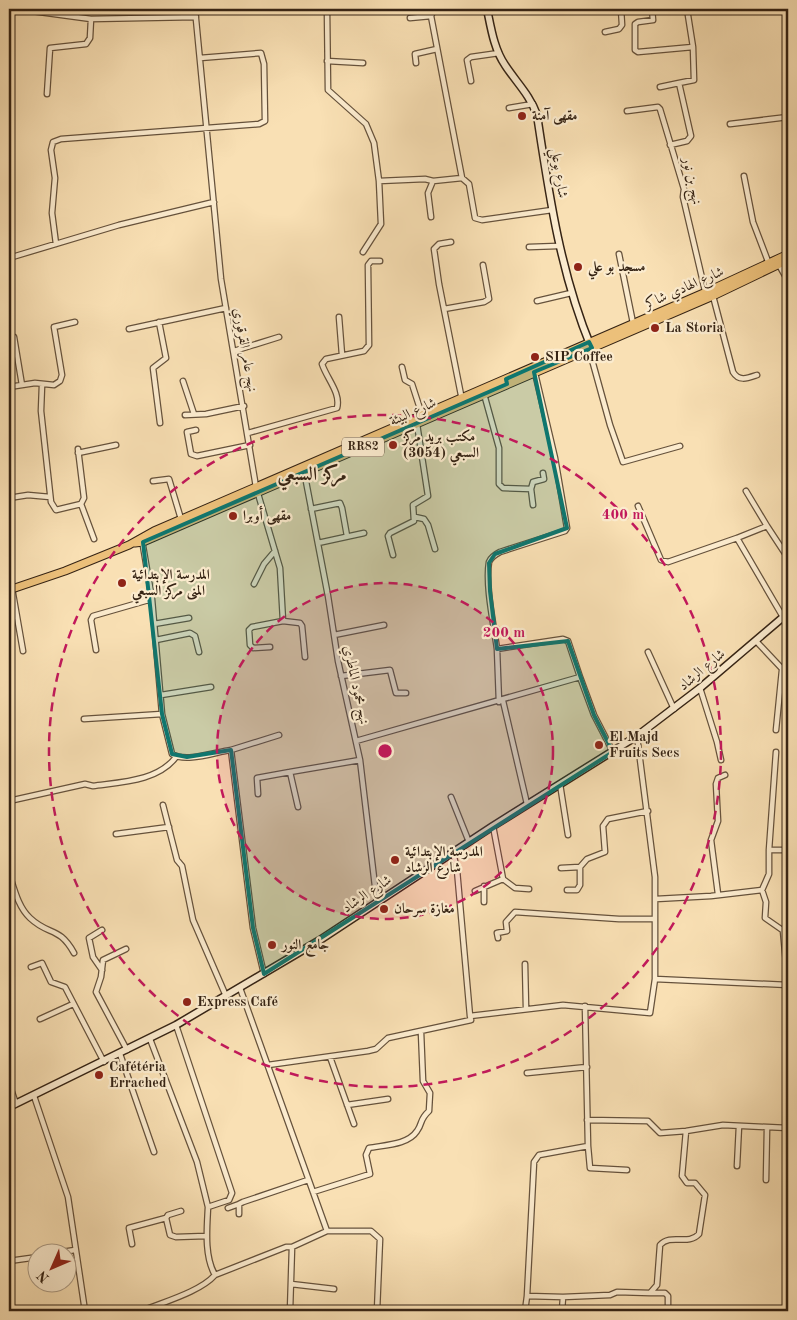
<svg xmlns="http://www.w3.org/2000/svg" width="797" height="1320" viewBox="0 0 797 1320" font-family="'Old Standard TT',Amiri,serif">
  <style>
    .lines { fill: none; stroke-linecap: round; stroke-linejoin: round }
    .street-casing { stroke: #66523c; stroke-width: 7 }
    .secondary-casing { stroke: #352314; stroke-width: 9 }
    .primary-casing { stroke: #352314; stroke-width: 9 }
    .street { stroke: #fbebce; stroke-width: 4.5 }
    .secondary { stroke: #fbebce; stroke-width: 6 }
    .primary { stroke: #ecc07a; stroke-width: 7 }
    .marked { fill: #0f766e; fill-opacity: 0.2; stroke: #0f766e; stroke-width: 4; stroke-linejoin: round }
    .ring { fill: none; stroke: #c2185b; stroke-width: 2.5; stroke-dasharray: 9 6 }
    .poi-dot { fill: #8f2418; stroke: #fbebce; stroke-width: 2 }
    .labels { text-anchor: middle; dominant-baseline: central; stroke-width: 4.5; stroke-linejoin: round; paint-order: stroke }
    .shield { fill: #fbebce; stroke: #705f4c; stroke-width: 1 }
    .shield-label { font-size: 12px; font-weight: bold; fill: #352314 }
    .poi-label { font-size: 14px; font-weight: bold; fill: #352314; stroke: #fbebce; text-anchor: start }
    .street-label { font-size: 14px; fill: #352314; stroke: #fbebce }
    .district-label { font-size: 19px; font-weight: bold; fill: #352314; stroke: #fbebce }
    .centre { fill: #c2185b; stroke: #fbebce; stroke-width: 2.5 }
    .ring-label { font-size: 15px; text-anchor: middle; font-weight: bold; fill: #c2185b; stroke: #fbebce; stroke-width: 4.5; stroke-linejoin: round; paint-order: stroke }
  </style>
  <rect width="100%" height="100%" fill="#f9e0b4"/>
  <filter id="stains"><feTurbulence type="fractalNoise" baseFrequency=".004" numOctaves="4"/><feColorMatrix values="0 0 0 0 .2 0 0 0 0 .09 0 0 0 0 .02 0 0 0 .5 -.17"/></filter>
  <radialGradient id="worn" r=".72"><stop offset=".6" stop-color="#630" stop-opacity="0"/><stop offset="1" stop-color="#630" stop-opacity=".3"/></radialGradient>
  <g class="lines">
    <!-- street casing -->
    <g class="street-casing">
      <path id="street" d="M17,9l74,10 105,-2
        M195,9l26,270 35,208 24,81 3,53 -31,6 -3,3 1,15 3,3 17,-1
        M327,9l1,81 38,34 8,19 5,38 46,-2 8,2 29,-3 7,6 6,34 7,2 70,-10
        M434,9l-3,7 31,162
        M652,9l1,11 -15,2 -3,2v26l3,2 55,-5
        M410,18l21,-2
        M605,32l14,-3 3,-4 -1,-16
        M327,61l36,2
        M416,63l-1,-9 22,-5
        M471,81l-4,-21 4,-3 28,-4
        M679,83l15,-3 -1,-33 -6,-38
        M660,87l19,-4 12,53 -4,5 -17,4
        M47,94l3,-46 36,-4 4,-6 1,-19
        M509,108l24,-4
        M627,111l31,-4 2,2 24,80 -1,8 23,98
        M730,124l58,-7
        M744,176l9,46 16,42
        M431,217l-3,-24 5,-12
        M451,242l-12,2 -5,5 5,35 23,116
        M56,244l-4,-31 3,-35 -4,-28 2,-8 8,-3 198,-15 6,-3 -1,-57 -3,-11 -61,5
        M529,247l29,-1
        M363,252l18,-28 -2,-43
        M619,254l14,69
        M9,258l110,-33 95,-23
        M779,265l9,16
        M713,296l20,76c6,10 15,6 24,3
        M537,301l34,-8
        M444,309l40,-7 5,-3 -6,-34
        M339,317l3,38
        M159,322l7,36 -13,10 7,55
        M129,329l97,-21
        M14,337l8,48
        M589,349l21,76 13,37 57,-16
        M234,351l45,-14
        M402,367l3,13 7,4 10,31
        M183,381l11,33
        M42,385l-1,26 10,91 5,8 25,-6 13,35
        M9,387l26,-4 19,2 6,-4 2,-6 -8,-48 21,-5
        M484,394l15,54v36l4,4 28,1 2,16
        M185,415l21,-1 38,-8
        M196,430l-9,2 4,22 6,2 53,-11
        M248,433l89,-25c4,-15 -10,-29 -15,-44l4,-5 38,-8 5,-6 -1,-80 3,-4h9
        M78,449l6,49 -3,6
        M78,453l38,-8
        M304,471l24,125 10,65 22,99 17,143
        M153,481l16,-2 12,40
        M531,489l2,-7 11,-3 -1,-6
        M9,498l19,-3 22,2
        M638,506l23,54 7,2 69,-24 46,79
        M311,509l29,-6 2,5 5,28
        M415,517l9,2 4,6 7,24
        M767,526l21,32
        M737,538l30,-12 -21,-35
        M142,540l10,59 10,115 10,40c14,9 43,-2 59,-4l22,178 11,46
        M318,543l46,-10
        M393,555l-5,-19 2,-3 24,-12 -1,-16 15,-9 -11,-72
        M254,584l10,-20 11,-13
        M12,588l11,63
        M283,621l17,2 2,3 3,31
        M154,624l35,-6
        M334,635l50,-10
        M156,640l34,-7 5,3 4,16
        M756,641l32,34
        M497,649c-3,-23 -12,-64 -8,-87 2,-5 7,-8 11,-10l65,-21 2,-3 -12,-70 -20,-85
        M96,650l-5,-30 2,-4 59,-17
        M648,652l26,57
        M341,676l49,-6 6,23h10
        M700,688l17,54 4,18
        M161,695l50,-8
        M503,701l24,103
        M499,702l-2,-53 66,-10 5,2 12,36
        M84,719l78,-5
        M776,730l6,-60
        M356,741l224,-64 14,38 19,37
        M231,750l48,-15
        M560,784l8,51
        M258,794l-1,-16 33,-6
        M451,797l18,45
        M9,801l76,-17 8,2c29,-4 65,-5 83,-29
        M163,805l14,55 5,6 11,54 33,76
        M298,807l-8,-35 70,-12
        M493,826l10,53 12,9 14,1
        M116,834l53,-7
        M769,850l7,-98
        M453,852l4,18 13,146 93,-11 87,8 5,-34v-102l-18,-141
        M561,868l19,-1
        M9,873c5,15 9,34 21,45 19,18 29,8 44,35
        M567,890h10l3,-5v-18l7,-8 18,-7 -2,-26 5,-7 40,-8
        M762,890l7,-16v-24h19
        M475,891l28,-12
        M718,894l-7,-54 7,-19 -2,-37 2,-6 7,-3
        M656,899l55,-3 51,-6 4,12 -1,16 23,16
        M484,902v-16
        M498,938l-1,-5 10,-2 -1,-9 9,-10 104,7h36
        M126,949l-23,11 -2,17 -5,15 31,58
        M525,964l1,44
        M31,967l11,-4 9,19 14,5 39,75
        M102,970l-9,-13 -4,-19 13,-8
        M655,979l133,6 -5,-54
        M240,988l87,243 -35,16 -2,64
        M40,1019l33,-15
        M176,1025l56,168 -3,7 -21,7c-1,21 -4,49 7,68
        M150,1039l47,123 11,45
        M120,1054l34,98
        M330,1057l24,67
        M268,1065l100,-14 8,-2 12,-11 83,-18 -1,-4
        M527,1073l60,-6
        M9,1083l7,21
        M34,1096l34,101 17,114
        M347,1105l41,-6
        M587,1120l61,1 12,12 26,-2 37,-6 65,3
        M588,1146l2,22 37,2
        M737,1166l2,-40
        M766,1180l1,-52
        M313,1192l57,-18 -4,-19 3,-7c15,-3 39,-3 48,-17 6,-8 2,-11 12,-20l1,-18 -7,-12 -2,-49
        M228,1208l11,-4
        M239,1214v-10l4,-2 65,-22
        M166,1218l2,-3 13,-4
        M327,1231h44l9,8 -3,72
        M132,1244l-3,-16 37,-10 4,17 6,2 30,-1
        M62,1252l13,-2
        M9,1261l29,-4
        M291,1284l43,5
        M651,1293h14l3,3v15
        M563,1297l47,-2 7,-3 33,1 7,-8 3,-40c11,-12 28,1 39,-11l6,-39 -10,-12h-8l-5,-7 4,-45
        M142,1311c21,-9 58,-19 73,-36l71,-28h6
        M525,1311l2,-15
        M562,1311l1,-14 -36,-1 7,-134 5,-7 49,-9 -3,-140"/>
    </g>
    <!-- secondary casing -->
    <g class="secondary-casing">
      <path id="secondary" d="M487,9c4,19 7,40 18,56 11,17 25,30 32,50 12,79 23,157 54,232
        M9,1107l167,-82 144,-85 173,-114 144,-90 63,-48 88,-75"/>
    </g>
    <!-- primary casing -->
    <g class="primary-casing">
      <path id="primary" d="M135,543l8,-1 570,-246 75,-36
        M9,590l56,-19 64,-26 25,-14 552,-239 82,-38"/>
    </g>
    <!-- street -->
    <use href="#street" class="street"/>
    <!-- secondary -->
    <use href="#secondary" class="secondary"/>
    <!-- primary -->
    <use href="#primary" class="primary"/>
  </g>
  <!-- marked area -->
  <path class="marked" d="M589,342l3,6 -58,24 33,156 -72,26 -6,9 1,28 7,58 71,-8 26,74 19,37 -349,222 -11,-46 -22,-178 -44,7 -15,-3 -10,-40 -19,-172 364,-158 -1,-5z"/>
  <!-- distance rings -->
  <circle cx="385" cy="751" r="168" fill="#c2185b" fill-opacity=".12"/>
  <g class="ring">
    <circle cx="385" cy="751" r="168"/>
    <circle cx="385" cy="751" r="336"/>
  </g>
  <!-- markers -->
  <g class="poi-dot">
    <circle cx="522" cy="116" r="5"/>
    <circle cx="578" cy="267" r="5"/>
    <circle cx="655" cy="328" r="5"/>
    <circle cx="535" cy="357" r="5"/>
    <circle cx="393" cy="445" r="5"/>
    <circle cx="233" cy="516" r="5"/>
    <circle cx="122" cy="583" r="5"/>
    <circle cx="599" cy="745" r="5"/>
    <circle cx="395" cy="860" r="5"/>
    <circle cx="384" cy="909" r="5"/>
    <circle cx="272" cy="945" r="5"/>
    <circle cx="187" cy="1002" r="5"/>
    <circle cx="99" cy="1075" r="5"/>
  </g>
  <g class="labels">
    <!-- shield labels -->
    <rect class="shield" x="342" y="437.5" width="42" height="19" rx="4"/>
    <g class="shield-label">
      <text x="363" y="447">RR82</text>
    </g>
    <!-- poi labels -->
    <g class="poi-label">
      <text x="532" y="116">مقهى آمنة</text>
      <text x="588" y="267">مسجد بو علي</text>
      <text x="665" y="328">La Storia</text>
      <text x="545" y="357">SIP Coffee</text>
      <text x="403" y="437">مكتب بريد مركز<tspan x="403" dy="16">السبعي (3054)</tspan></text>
      <text x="243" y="516">مقهى أوبرا</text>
      <text x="132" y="575">المدرسة الإبتدائية<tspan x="132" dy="16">المنى مركز السبعي</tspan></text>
      <text x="609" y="737">El Majd<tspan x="609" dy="16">Fruits Secs</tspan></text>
      <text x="405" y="852">المدرسة الإبتدائية<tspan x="405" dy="16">شارع الرشاد</tspan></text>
      <text x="394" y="909">مغازة سرحان</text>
      <text x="282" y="945">جامع النور</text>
      <text x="197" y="1002">Express Café</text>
      <text x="109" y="1067">Cafétéria<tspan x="109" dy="16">Errached</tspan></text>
    </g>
    <!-- street labels -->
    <g class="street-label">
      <text transform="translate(559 173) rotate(81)">شارع بوعلي</text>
      <text transform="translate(692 181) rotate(78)">نهج بن نور</text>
      <text transform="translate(684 288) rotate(-24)">شارع الهادي شاكر</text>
      <text transform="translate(245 350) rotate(80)">نهج عامر القرقوري</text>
      <text transform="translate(413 412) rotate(-24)">شارع البيئة</text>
      <text transform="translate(702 670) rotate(-40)">شارع الرشاد</text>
      <text transform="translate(356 685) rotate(78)">نهج محمود الماطري</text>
      <text transform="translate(367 894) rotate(-34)">شارع الرشاد</text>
    </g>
    <!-- district labels -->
    <g class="district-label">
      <text x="312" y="475">مركز السبعي</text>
    </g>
  </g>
  <circle cx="385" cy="751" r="8" class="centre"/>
  <g class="ring-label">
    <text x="623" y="519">400 m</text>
    <text x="504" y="637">200 m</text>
  </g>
  <!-- margin -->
  <rect width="797" height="1320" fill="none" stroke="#f9e0b4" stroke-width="30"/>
  <rect x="10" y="10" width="777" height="1300" fill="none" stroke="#352314" stroke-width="2.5"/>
  <rect x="15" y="15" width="767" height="1290" fill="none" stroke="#352314"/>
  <!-- north arrow -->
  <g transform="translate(52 1268) rotate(225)"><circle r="24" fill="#fbebce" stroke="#ac9b84"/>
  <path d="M0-4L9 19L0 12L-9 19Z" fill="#8f2418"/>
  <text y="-8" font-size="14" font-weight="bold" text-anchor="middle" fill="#352314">N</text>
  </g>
  <rect width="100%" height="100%" filter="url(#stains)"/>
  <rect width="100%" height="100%" fill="url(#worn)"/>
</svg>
